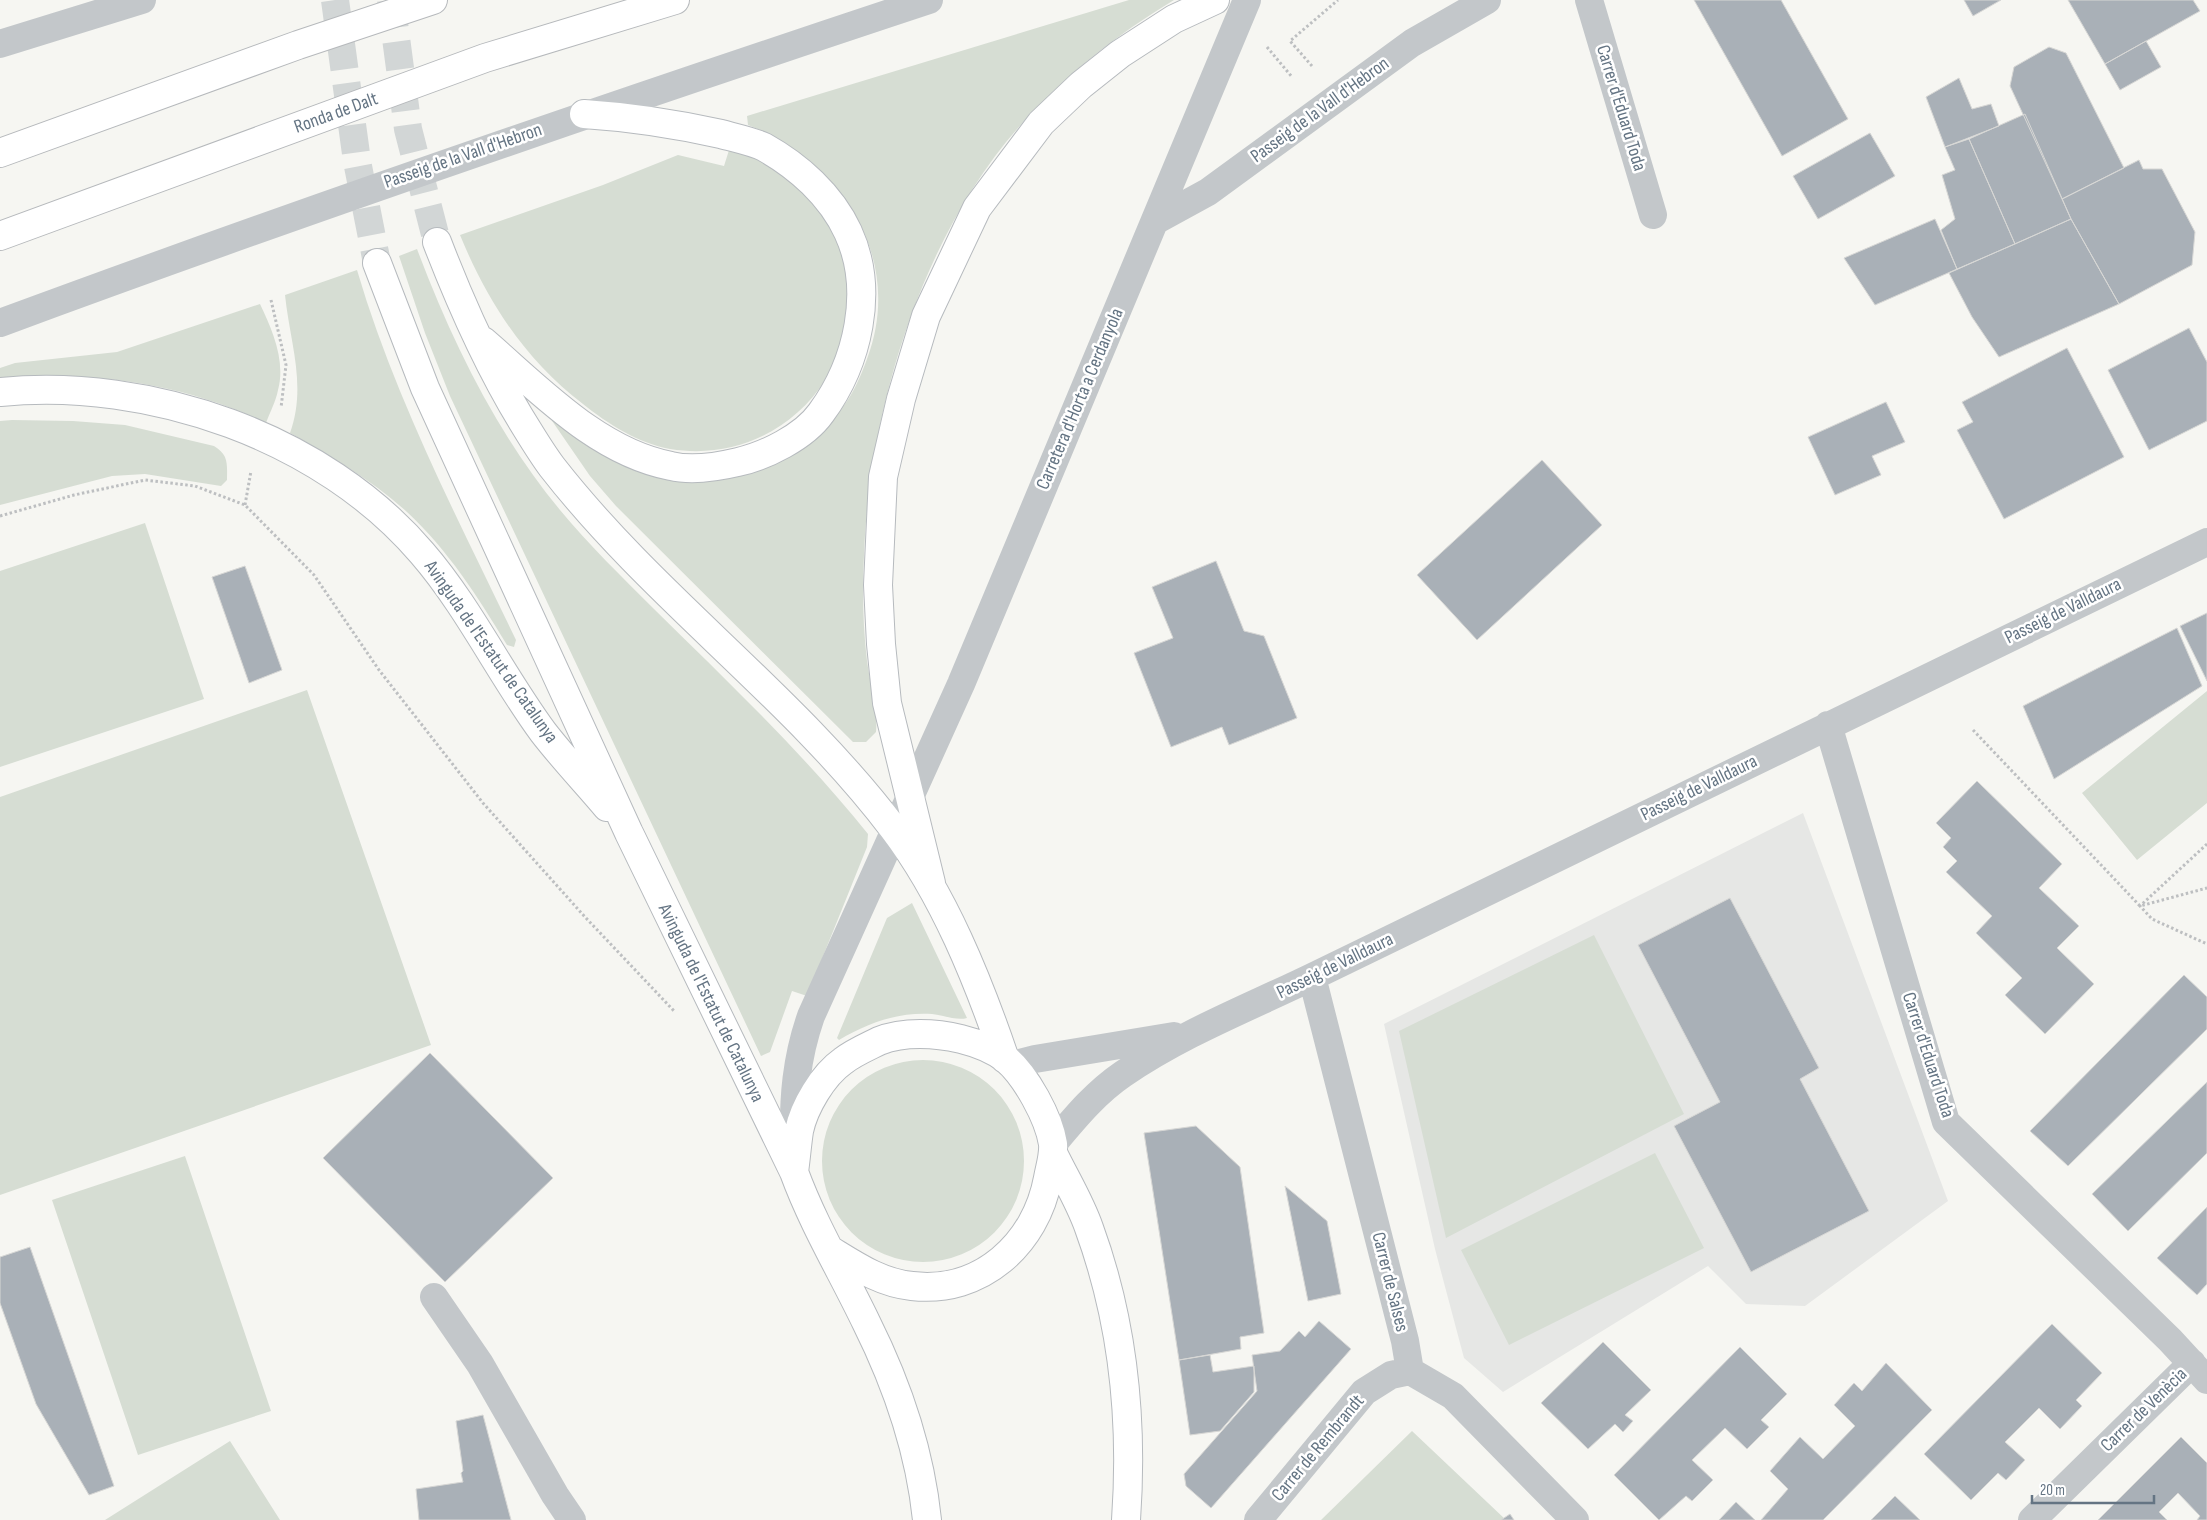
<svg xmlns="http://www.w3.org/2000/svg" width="2207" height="1520" viewBox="0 0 2207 1520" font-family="'Sofia Sans Condensed',sans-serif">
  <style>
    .built { fill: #e6e7e5 }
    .green { fill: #d6ddd3 }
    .building { fill: #a9b0b7; stroke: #d7d7d5 }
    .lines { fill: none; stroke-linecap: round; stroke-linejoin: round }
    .major-tunnel { stroke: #d2d6d6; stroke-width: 28; stroke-dasharray: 28 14; stroke-linecap: butt }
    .major-casing { stroke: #b6babe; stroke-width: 30 }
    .highway-casing { stroke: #b6b9bc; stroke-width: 30 }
    .path { stroke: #bdbfc1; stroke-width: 3; stroke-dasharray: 2.5 2.5; stroke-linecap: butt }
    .minor { stroke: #c3c7ca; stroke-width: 28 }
    .major { stroke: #fff; stroke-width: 28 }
    .highway { stroke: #fff; stroke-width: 28 }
    .labels { text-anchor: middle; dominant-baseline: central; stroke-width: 5; stroke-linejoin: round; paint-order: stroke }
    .street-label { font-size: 19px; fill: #647483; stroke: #fff }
  </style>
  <rect width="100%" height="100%" fill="#f6f6f2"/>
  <!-- built -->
  <path class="built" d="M1803,813l145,388 -143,105 -59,-2 -38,-38 -205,126 -39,-34 -29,-109 -51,-225z"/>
  <!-- green -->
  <path class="green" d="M1129,0h45c-58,35 -111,77 -156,128 -97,110 -149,283 -154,427 -2,35 -1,71 3,106 3,22 11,48 9,71l-10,10h-13l-237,-236 -26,-30 -42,-61 149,64c33,-16 66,-32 99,-48 13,-6 30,-11 41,-19 13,-9 25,-39 30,-53 38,-100 -25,-198 -119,-234l-1,-9z
    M730,147c41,17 85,43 105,85 52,113 -42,237 -165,217 -32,-6 -62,-25 -87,-45 -58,-44 -96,-103 -123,-169l143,-50 75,-30 46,11z
    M417,249c35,93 80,185 143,261 29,35 62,67 94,99 74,73 149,144 214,225l-1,13 -60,149 -15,-5 -22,61 -9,4 -311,-660 -25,-63 -26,-77z
    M357,270c38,129 101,249 159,370l-2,7 -7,-2c-29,-48 -59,-95 -100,-133 -35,-32 -77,-56 -117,-79 17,-47 0,-90 -5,-138z
    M260,304c12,25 26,57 18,86 -2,11 -8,22 -12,33 -83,-40 -175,-52 -266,-45v-10l15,-5 102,-11z
    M12,420l61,1 52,4 89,21c15,9 13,18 13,34l-6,6 -76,-12 -33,2 -112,29v-84z
    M145,523l59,176 -204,68v-196z
    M307,690l124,355 -431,150v-398z
    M2207,691v112l-70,57 -55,-67z
    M912,903l55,115c-10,3 -24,-3 -35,-4 -35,-2 -64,9 -93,26l-2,-2 50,-120z
    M1594,935l90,179 -238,124 -47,-207z
    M822 1161a101 101 0 1 1 202 0a101 101 0 1 1-202 0Z
    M1655,1153l49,95 -195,97 -48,-95z
    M185,1156l86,255 -133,44 -86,-255z
    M1412,1431l94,89h-185z
    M230,1441l50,79h-175z"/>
  <!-- building -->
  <path class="building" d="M1694,0h87l67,119 -66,37z
    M1964,0h37l-28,16z
    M2068,0h125l7,11 -95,53z
    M2146,41l15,26 -41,23 -15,-26z
    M2049,47l17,6 58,115 -62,31 -52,-113 4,-19z
    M1959,78l13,31 19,-5 8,22 -54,21 -19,-50z
    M2025,114l46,105 -56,25 -46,-105z
    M1870,133l25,43 -77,43 -25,-43z
    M1969,139l46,105 -58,25 -16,-39 14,-11 -13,-44 13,-5 -10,-23z
    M2139,160l4,9h19l33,63 -3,33 -73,39 -48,-85 -9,-20z
    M1935,219l22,50 -82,36 -31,-47z
    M2071,219l48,85 -120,53 -27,-40 -23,-44z
    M2189,328l18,34v59l-58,29 -41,-80z
    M2067,348l57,109 -120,62 -47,-89 16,-8 -11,-20z
    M1886,402l19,40 -33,14 9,19 -46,20 -27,-58z
    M1542,460l60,65 -125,115 -60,-65z
    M1216,561l28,70 20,5 33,82 -68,27 -7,-18 -51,20 -37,-94 39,-15 -21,-51z
    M245,566l37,104 -33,13 -37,-106z
    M2207,613v68l-27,-55z
    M2177,628l25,58 -148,93 -31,-73z
    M1977,781l85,83 -23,24 40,38 -22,22 37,36 -49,50 -40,-39 17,-17 -46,-45 16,-17 -46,-44 11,-11 -14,-14 8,-9 -15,-15z
    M1730,898l89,170 -19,11 69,132 -118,61 -77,-146 46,-24 -82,-157z
    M2184,975l23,22v32l-139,137 -38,-35z
    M430,1053l123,125 -108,104 -122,-124z
    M2207,1082v71l-79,78 -36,-37z
    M1196,1126l44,41 24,166 -24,4 1,12 -62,11 -35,-227z
    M1285,1186l42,35 14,73 -33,7z
    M2207,1207v77l-10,11 -40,-37z
    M30,1247l84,239 -25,9 -53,-91 -36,-101v-46z
    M1319,1321l32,28 -140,159 -25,-22 -2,-12 73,-83 -5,-36 28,-4 19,-20 6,6z
    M2052,1324l50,49 -26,27 6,6 -22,23 -21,-21 -34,34 20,18 -19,20 -8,-7 -27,27 -47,-46z
    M1603,1342l48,48 -26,25 8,6 -10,11 -8,-8 -27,25 -47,-46z
    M1740,1347l47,47 -26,26 8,7 -22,22 -22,-21 -33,32 21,20 -21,21 -6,-5 -27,24 -45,-45z
    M1210,1355l3,17 41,-6v26l-34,39 -30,4 -11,-75z
    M1886,1363l46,47 -109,110h-62l27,-31 -18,-18 30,-34 23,22 32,-33 -21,-21 20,-22 8,8z
    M483,1415l28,105h-92l-3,-31 47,-7 -2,-9 2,-2 -7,-50z
    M2181,1437l26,26v57h-10l3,-4 -22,-23 -19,19 8,8h-69z
    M1895,1496l25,24h-49z
    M1736,1502l19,18h-36z
    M1510,1514l4,6h-13z"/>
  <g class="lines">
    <!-- major-tunnel -->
    <path class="major-tunnel" d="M335,0l22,161 20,102
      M391,0l17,129 29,113"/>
    <!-- major casing -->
    <g class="major-casing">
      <path id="major" d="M437,242c25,65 53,128 90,187 8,13 16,26 25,38 102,131 241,229 341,361 51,67 85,152 112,231
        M377,263l48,125 204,445 165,339c19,52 48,100 72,150 31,62 54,129 61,198
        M483,341c55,47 114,111 188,125 21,5 46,1 67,-4 27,-6 66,-25 83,-49 37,-50 54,-123 27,-181 -17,-37 -50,-66 -84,-85 -13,-6 -29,-9 -43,-13 -45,-10 -91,-17 -137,-20
        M0,392c150,-15 323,45 422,161 46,53 79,122 121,179 20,26 43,50 64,75
        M931,883l-44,-180 -6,-59 -3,-59 5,-108 18,-78 25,-83 51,-108 64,-85 40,-38 39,-31 54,-35 41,-19
        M1053,1153c12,25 27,49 36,75 34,93 44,194 37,292
        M794,1172c2,-14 3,-28 5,-41 5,-24 24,-56 44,-70 10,-8 24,-14 36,-20 25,-10 57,-8 82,-2 16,4 32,10 45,20 20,17 43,59 47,85 1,11 -3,23 -5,34 -12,66 -67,116 -136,108 -31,-3 -56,-20 -82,-36"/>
    </g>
    <!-- highway casing -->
    <g class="highway-casing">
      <path id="highway" d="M0,153l298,-108 135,-45
        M0,236l485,-178 190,-58"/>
    </g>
    <!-- path -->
    <path class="path" d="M1267,47l25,30
      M1312,66l-22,-25 48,-41
      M271,300l15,65 -5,43
      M245,505l6,-34
      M0,516l74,-21 71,-15 50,6 50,19 69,70 65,95 104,133 102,114 90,95
      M1973,730l167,176 67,-18
      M2207,844l-67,62 12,13 55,25"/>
    <!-- minor -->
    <path class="minor" d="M1589,0l64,215
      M0,44l142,-44
      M1155,221l53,-29 204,-149 75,-43
      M0,323c308,-114 618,-220 929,-323
      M1828,725l118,397 224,218 37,40
      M1312,977l93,364 5,30 43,25 122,124
      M1012,1065l23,-6 139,-23
      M794,1143c-1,-45 2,-84 17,-127l150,-332 286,-684
      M1053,1144c21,-25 42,-51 70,-70 58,-40 125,-66 189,-97l895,-435
      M434,1297l46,67 75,131 17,25
      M1258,1520l106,-128 27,-17 19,-4
      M2032,1520l160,-157"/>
    <!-- major -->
    <use href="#major" class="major"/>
    <!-- highway -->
    <use href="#highway" class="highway"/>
  </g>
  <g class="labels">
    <!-- street labels -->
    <g class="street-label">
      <text transform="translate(1621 108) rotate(73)">Carrer d'Eduard Toda</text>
      <text transform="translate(1320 110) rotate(-36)">Passeig de la Vall d'Hebron</text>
      <text transform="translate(336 113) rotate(-20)">Ronda de Dalt</text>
      <text transform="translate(463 156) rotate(-19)">Passeig de la Vall d'Hebron</text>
      <text transform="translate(1080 399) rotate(-67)">Carretera d'Horta a Cerdanyola</text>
      <text transform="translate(2063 611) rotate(-26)">Passeig de Valldaura</text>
      <text transform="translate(491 652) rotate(55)">Avinguda de l'Estatut de Catalunya</text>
      <text transform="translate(1699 788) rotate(-26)">Passeig de Valldaura</text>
      <text transform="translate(1335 966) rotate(-26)">Passeig de Valldaura</text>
      <text transform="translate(711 1003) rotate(64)">Avinguda de l'Estatut de Catalunya</text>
      <text transform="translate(1928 1055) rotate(72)">Carrer d'Eduard Toda</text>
      <text transform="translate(1390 1282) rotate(76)">Carrer de Salses</text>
      <text transform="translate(2144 1410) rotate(-44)">Carrer de Venècia</text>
      <text transform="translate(1318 1448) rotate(-50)">Carrer de Rembrandt</text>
    </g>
  </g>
  <!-- scale -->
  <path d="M2032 1495v8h122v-8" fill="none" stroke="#647483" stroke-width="2.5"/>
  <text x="2040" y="1495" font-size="15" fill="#647483" stroke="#ffffff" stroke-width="4" paint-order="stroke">20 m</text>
</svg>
